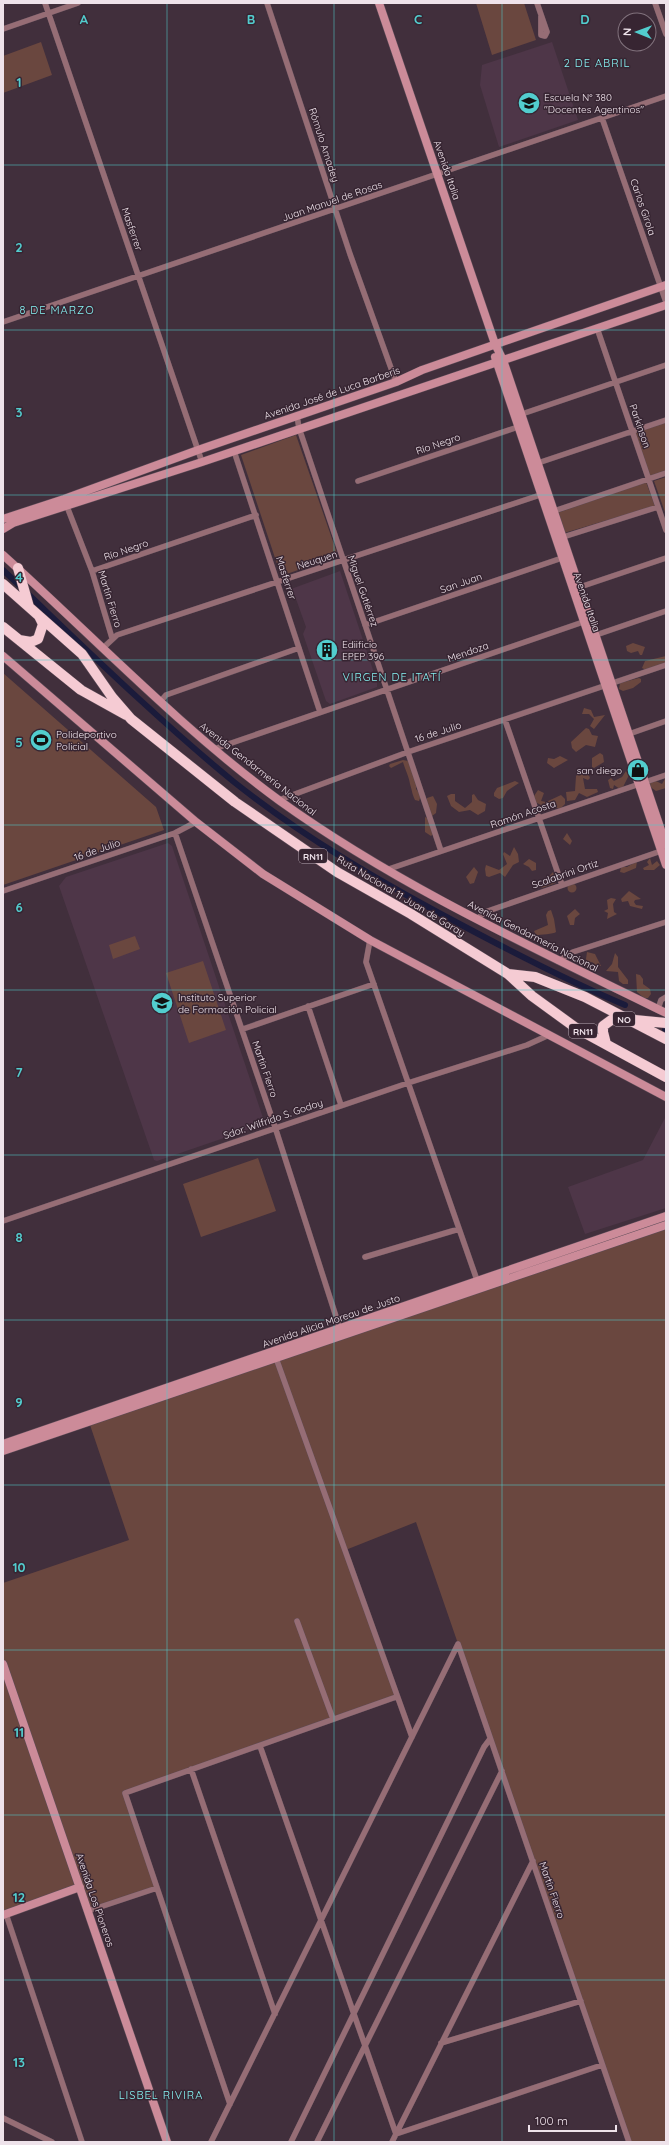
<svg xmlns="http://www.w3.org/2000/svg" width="669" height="2145" viewBox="0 0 669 2145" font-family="Quicksand,sans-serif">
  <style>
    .built { fill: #4e3648 }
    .green { fill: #6a473f }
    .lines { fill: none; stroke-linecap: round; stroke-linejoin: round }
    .canal { stroke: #1b1b3b; stroke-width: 6 }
    .street-casing { stroke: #5d4c58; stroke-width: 6 }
    .secondary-casing { stroke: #5d4c58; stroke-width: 9 }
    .highway-casing { stroke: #5d4c58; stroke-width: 11 }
    .street { stroke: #966d75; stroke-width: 5.5 }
    .secondary { stroke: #cc8b99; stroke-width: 8 }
    .highway { stroke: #f5cbd3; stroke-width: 10 }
    .grid { fill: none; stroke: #52cdce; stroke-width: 1; stroke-opacity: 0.55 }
    .labels { text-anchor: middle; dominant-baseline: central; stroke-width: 3; stroke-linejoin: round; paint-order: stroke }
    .shield { fill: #372532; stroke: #b7a9b3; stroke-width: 1 }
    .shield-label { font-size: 9px; font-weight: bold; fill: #eee2ea }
    .poi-label { font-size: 10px; fill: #eee2ea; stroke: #372532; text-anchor: start }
    .street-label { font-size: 10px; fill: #eee2ea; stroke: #372532 }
    .neighbourhood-label { font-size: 11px; letter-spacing: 1px; fill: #86f2f2; stroke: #372532 }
    .grid-label { font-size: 13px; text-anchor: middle; font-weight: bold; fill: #52cdce; stroke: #372532; stroke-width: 3; stroke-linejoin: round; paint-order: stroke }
  </style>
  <rect width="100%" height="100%" fill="#412f3c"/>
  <!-- built -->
  <path class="built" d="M552,42l26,78 -79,27 -19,-62 2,-20z
    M340,571l37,111v5l-47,17 -4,-3 -23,-67 3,-7 -10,-28 -7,-8 2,-2z
    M168,843l4,3 92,275 -2,4 -105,36 -3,-1 -95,-274 7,-9z
    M666,1116v92l-81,26 -17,-47 75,-27z"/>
  <!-- green -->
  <path class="green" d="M476,3h48l12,37 -44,15z
    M41,42l11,33 -49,18v-37z
    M666,421v51l-17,6 -16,-47z
    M296,435l42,121 -57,20 -40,-121z
    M666,477v38l-12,-34z
    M646,482l9,24 -91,27 -7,-20z
    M633,643l12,4 -3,8h-2l-2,-4 -7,2 -4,-2 -1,-5z
    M666,656v8l-20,6 -4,-2 3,-7z
    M3,673l153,134 8,23 -161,55z
    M639,678l2,1v3l-8,6 -10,3 -4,-2 1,-6z
    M584,708l7,2 3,7 11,-2 -11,14 -4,-3 4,-7 -5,-5h-7z
    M586,728l3,1 3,6 6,1 -3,11 -9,-2 -10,7 -4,-4 -1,-6z
    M600,753l3,2 1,7 -10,6 -2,-1v-9z
    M560,756l8,4 -14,8 -7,-5 1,-5 6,1z
    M403,760l5,1c4,8 9,19 8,28l5,6 -2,6 -4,-1c-3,-6 -3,-10 -5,-16 -1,-7 -5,-15 -7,-22l-12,6 -2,-2 1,-2z
    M582,770l6,3 2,5 -2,2 -5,-2 2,11h12l1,3 -11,5 -8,-4 -4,7 -8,1 -1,-9 9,-1 1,-15z
    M626,771l3,4 -6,12 -3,2 -6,-4 -1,4 -3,-1 -2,-8 3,-2 3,3 8,-4z
    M666,777v11l-10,3 -7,-5 1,-4 4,-2 8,4z
    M515,781l4,2 -12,8 -4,7 -4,1 -5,-3v-3l3,-5z
    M538,790l6,3 -3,8 5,1 15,-7 4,4v5l-5,5 -8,-2 -8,2 -3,-4 -6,-3 -1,-6z
    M451,794h4v7l10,7 7,-6v-7l2,-1 4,6 8,4 -1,7 -7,4 -8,-5 -11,2 -8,-6 -4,-10z
    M433,796l4,8 -1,9 -4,3 -7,-10 2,-8z
    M425,817l2,1 7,15 -3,3 -6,-4z
    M567,833l5,8 -2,4 -7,-6z
    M514,847l4,7 1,8 -6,3 -8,12 -5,-4 -11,4 -3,-1 -1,-7 1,-4 13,5 8,-6 -4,-10 1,-2 6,4z
    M650,858l2,7 5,-4 3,4 -6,5h-10l-1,-2 6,-3 -2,-3z
    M529,859l7,4v7l-4,1 -3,-4 -6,-3z
    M637,861l-1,7 -12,5 -4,-1 1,-5h6z
    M474,867l4,5 -4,11 -4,1 -4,-7z
    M553,872l3,11 -14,5 -3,-1z
    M567.5 888a4.5 4.5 0 1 1 9 0a4.5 4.5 0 1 1-9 0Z
    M629,891l12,8 -6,1 -1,2 2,3 7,1 -1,3 -12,-3 -2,-5 -6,1 -1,-3z
    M611,898l5,1 -3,5 1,8 3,2 -10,5 1,-6 -4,-2 4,-2 -1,-9z
    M575,909l5,5 -5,4 -1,7h-4l-3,-9z
    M551,910l3,9 2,13c-2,2 -16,3 -20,3l-2,-4 14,-6 -2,-10 2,-4z
    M135,936l5,13 -27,10 -4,-14z
    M587,952l8,2 6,12h-4l-5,-4 -4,1 -2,-4z
    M615,953l3,4v10l10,13v4h-5l-4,-3 -1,-9 -12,-1 6,-7z
    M203,961l23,69 -37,13 -23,-70z
    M636,974l4,1 3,4v5l7,5 1,5 -3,4h-4l-7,-6z
    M258,1158l18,53 -75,26 -18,-53z
    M666,1225v917h-36l-214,-620 -73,29 52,145 -262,94 -5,5 28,92 -72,25 -8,-23 -73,24v-330l126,-43 -40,-118z"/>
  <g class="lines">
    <!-- canal -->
    <path class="canal" d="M3,570l17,16
      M28,594c67,64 134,129 206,188 68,54 143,98 220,139 56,30 112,59 171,84
      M665,1029h1"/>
    <!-- street casing -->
    <g class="street-casing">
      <path id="street" d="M45,3l157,459
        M267,3l83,251 46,128
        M537,3l10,29 -2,4 -4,-1v-19
        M655,3l11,31
        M3,29l75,-26
        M602,118l64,184
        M3,322l663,-226
        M597,328l69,202
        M519,415l147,-50
        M297,416l2,12 142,423
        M234,451l86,261
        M538,463l128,-43
        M358,481l163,-55
        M66,504l26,67 20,67
        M554,511l112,-38
        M560,538l98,-31
        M92,571l164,-56
        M580,587l86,-29
        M365,625l197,-67
        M596,635l70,-24
        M103,648l14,-13 423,-140
        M160,702l6,-7 133,-47
        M505,720l57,165
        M629,734l37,-13
        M214,749l372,-128
        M279,800l129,-48 258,-87
        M175,833l100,294 66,205
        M386,870l280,-95
        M3,891l172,-58 21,-11
        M477,919l8,-7 176,-61
        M370,940l-4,22 112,321
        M558,961l15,-9 93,-30
        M308,1006l33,99
        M658,1009l3,-9 5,-3
        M243,1029l131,-45
        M3,1221l405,-138 119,-38 22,-10
        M365,1257l94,-28
        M276,1358l136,379
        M297,1621l36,98
        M458,1644l171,498
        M260,1746l136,388 206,-69
        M191,1769l84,245
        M88,1911l69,-23
        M6,1914l76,228
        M441,2043l140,-42
        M230,2104l-105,-311 271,-96
        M3,2118l49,24
        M211,2142l247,-498
        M291,2142l193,-395 6,-8
        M317,2142l185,-371
        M392,2142l141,-281"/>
    </g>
    <!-- secondary casing -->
    <g class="secondary-casing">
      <path id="secondary" d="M379,3l116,341 8,16 163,485
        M495,357l171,508
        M3,519l61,-20 134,-49 198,-68 26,-12 244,-85
        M3,529l10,-6 189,-61 464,-157
        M3,555c92,83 177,173 277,246 120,86 254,147 386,212
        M3,656l193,166 67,52 107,66 296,157
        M3,1444l663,-228
        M3,1451l663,-226
        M3,1664l164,478
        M3,1915l77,-28"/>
    </g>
    <!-- highway casing -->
    <g class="highway-casing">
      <path id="highway" d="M18,568l11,39
        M3,584l79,70 30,43 19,22 104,83 102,70 74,42 97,60 24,22 44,32 90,49
        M3,627l78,63 45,25
        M19,640l12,2 7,-3 5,-15 -4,-8
        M508,974l27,3 50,20 81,42
        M606,1044l-3,-12v-6l11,-8 52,5"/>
    </g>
    <!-- street -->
    <use href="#street" class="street"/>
    <!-- secondary -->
    <use href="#secondary" class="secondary"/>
    <!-- highway -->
    <use href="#highway" class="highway"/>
  </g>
  <!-- grid -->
  <path class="grid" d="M167,3v2139M334,3v2139M502,3v2139M3,165h663M3,330h663M3,495h663M3,660h663M3,825h663M3,990h663M3,1155h663M3,1320h663M3,1485h663M3,1650h663M3,1815h663M3,1980h663"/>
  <!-- icons -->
  <defs>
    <g id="school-disc" transform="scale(1.15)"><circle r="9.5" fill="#52cdce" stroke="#372532"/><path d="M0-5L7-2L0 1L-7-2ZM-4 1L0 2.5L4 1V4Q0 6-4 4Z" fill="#111"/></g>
    <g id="building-disc" transform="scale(1.15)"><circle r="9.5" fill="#52cdce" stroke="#372532"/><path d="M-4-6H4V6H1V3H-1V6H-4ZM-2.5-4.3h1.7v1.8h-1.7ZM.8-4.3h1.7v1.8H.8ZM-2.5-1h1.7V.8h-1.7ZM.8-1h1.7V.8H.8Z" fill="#111"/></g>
    <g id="stadium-disc" transform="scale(1.15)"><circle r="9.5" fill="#52cdce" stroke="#372532"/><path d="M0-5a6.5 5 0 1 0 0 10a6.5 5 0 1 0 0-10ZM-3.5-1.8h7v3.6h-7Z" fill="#111"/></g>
    <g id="shop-disc" transform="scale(1.15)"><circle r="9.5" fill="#52cdce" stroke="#372532"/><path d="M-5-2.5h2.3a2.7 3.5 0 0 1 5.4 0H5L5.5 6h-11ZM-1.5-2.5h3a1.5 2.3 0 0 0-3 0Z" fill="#111"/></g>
    <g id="university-disc" transform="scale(1.15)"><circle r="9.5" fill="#52cdce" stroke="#372532"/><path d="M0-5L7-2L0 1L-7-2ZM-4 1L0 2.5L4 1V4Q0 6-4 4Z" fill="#111"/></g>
  </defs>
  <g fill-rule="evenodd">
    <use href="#school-disc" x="529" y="103"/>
    <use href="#building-disc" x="327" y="650"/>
    <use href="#stadium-disc" x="41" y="740"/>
    <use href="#shop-disc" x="638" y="770"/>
    <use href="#university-disc" x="162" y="1003"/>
  </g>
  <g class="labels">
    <!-- shield labels -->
    <g class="shield">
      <rect x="299" y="849" width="28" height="14" rx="3"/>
      <rect x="613" y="1012" width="22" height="14" rx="3"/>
      <rect x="569" y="1024" width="28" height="14" rx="3"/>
    </g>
    <g class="shield-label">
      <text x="313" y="856">RN11</text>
      <text x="624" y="1019">NO</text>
      <text x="583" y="1031">RN11</text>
    </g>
    <!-- poi labels -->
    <g class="poi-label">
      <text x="544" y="97">Escuela N° 380<tspan x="544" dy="12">"Docentes Agentinos"</tspan></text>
      <text x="342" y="644">Ediificio<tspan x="342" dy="12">EPEP 396</tspan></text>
      <text x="56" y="734">Polideportivo<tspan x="56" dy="12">Policial</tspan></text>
      <text x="622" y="770" text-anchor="end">san diego</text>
      <text x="178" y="997">Instituto Superior<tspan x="178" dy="12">de Formación Policial</tspan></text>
    </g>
    <!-- street labels -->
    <g class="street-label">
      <text transform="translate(324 145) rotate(72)">Rómulo Amadey</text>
      <text transform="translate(447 170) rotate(71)">Avenida Italia</text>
      <text transform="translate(332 201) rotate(-19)">Juan Manuel de Rosas</text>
      <text transform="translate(643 207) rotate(71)">Carlos Girola</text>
      <text transform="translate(132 229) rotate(71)">Masferrer</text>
      <text transform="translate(332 393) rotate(-19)">Avenida José de Luca Barberis</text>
      <text transform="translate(640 426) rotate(71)">Parkinson</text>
      <text transform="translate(438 444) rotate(-19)">Río Negro</text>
      <text transform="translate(126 550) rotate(-19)">Río Negro</text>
      <text transform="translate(317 560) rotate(-18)">Neuquen</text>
      <text transform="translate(286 578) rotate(72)">Masferrer</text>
      <text transform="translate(461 583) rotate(-19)">San Juan</text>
      <text transform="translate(363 591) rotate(71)">Miguel Gutiérrez</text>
      <text transform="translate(110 599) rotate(73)">Martín Fierro</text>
      <text transform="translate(587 602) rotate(71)">Avenida Italia</text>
      <text transform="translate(468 652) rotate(-19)">Mendoza</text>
      <text transform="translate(438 732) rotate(-18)">16 de Julio</text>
      <text transform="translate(258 769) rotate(38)">Avenida Gendarmería Nacional</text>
      <text transform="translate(523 814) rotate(-19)">Ramón Acosta</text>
      <text transform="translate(97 850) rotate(-19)">16 de Julio</text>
      <text transform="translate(565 874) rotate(-19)">Scalabrini Ortiz</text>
      <text transform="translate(401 896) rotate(31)">Ruta Nacional 11 Juan de Garay</text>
      <text transform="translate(533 936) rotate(27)">Avenida Gendarmería Nacional</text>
      <text transform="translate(265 1069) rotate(71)">Martín Fierro</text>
      <text transform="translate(273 1119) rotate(-19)">Sdor. Wilfrido S. Godoy</text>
      <text transform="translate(331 1321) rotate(-19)">Avenida Alicia Moreau de Justo</text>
      <text transform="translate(552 1890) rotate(71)">Martín Fierro</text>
      <text transform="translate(95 1900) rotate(71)">Avenida Los Pioneros</text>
    </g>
    <!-- neighbourhood labels -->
    <g class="neighbourhood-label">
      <text x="597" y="63">2 DE ABRIL</text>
      <text x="57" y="310">8 DE MARZO</text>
      <text x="392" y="677">VIRGEN DE ITATÍ</text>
      <text x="161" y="2095">LISBEL RIVIRA</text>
    </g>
  </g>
  <g class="grid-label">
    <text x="84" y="24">A</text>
    <text x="251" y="24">B</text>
    <text x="418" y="24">C</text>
    <text x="585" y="24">D</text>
    <text x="19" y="87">1</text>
    <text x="19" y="252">2</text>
    <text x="19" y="417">3</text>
    <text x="19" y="582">4</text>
    <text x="19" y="747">5</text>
    <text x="19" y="912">6</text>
    <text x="19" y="1077">7</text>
    <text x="19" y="1242">8</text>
    <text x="19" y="1407">9</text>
    <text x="19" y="1572">10</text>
    <text x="19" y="1737">11</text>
    <text x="19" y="1902">12</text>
    <text x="19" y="2067">13</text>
  </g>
  <!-- border -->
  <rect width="669" height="2145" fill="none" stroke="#eee2ea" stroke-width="8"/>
  <!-- north arrow -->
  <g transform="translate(637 32) rotate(271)"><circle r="19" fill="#372532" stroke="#80717c"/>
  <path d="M0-3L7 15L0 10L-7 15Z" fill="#52cdce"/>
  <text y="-6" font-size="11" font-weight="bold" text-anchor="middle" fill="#eee2ea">N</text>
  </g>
  <!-- scale -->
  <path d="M529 2125v6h87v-6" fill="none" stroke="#eee2ea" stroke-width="2"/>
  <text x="535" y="2125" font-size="12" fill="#eee2ea" stroke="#372532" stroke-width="3" paint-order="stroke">100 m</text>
</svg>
